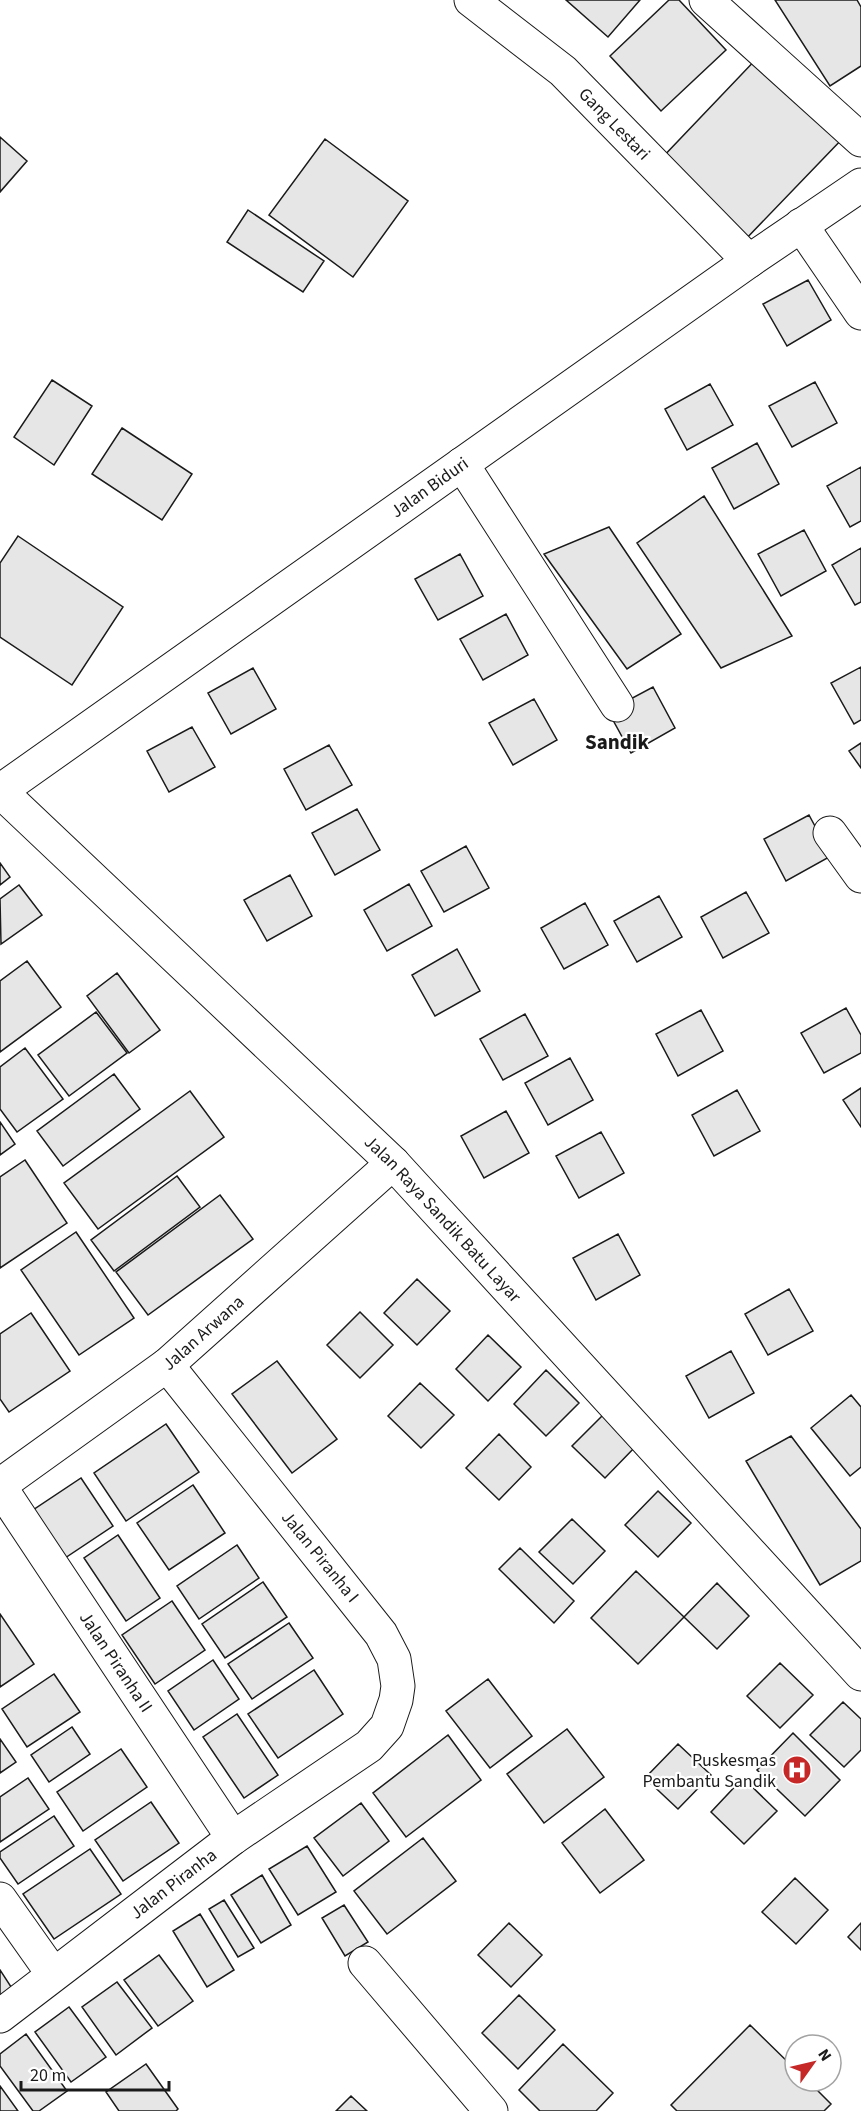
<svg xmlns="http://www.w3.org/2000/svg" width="861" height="2111" viewBox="0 0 861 2111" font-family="'Source Sans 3',sans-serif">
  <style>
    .building { fill: #e6e6e6; stroke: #1a1a1a; stroke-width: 1.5 }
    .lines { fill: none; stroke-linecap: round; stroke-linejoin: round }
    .minor-casing { stroke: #1a1a1a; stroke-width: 35 }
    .major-casing { stroke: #1a1a1a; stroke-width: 35 }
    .minor { stroke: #fff; stroke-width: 33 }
    .major { stroke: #fff; stroke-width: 33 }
    .labels { text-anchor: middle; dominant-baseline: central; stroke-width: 4.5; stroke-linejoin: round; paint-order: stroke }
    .street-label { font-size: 18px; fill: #1a1a1a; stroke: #fff }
    .poi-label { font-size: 18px; fill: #1a1a1a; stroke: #fff; text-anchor: end }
    .quarter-label { font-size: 21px; font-weight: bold; fill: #1a1a1a; stroke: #fff }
  </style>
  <rect width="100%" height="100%" fill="#fff"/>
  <!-- building -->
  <path class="building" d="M566,0h74l-32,37z
    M669,0h10l47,50 -65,61 -51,-55z
    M775,0h82l4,7v59l-31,20z
    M761,54l84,82 -102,106 -84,-81z
    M0,137l27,24 -27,31z
    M325,139l83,62 -55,76 -84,-62z
    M248,210l76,51 -21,31 -76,-50z
    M808,280l23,40 -44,26 -24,-42z
    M52,380l40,26 -38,59 -40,-28z
    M815,382l22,41 -45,24 -23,-41z
    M710,384l23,41 -46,25 -22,-41z
    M122,428l70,46 -30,46 -70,-46z
    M757,443l22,41 -45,25 -22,-41z
    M861,467v54l-11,6 -23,-41z
    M704,496l88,140 -71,32 -84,-125z
    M609,527l72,107 -54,35 -83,-115z
    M804,530l22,41 -45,25 -23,-42z
    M18,536l105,71 -51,78 -72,-48v-74z
    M861,548v54l-6,3 -23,-40z
    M460,554l23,42 -45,24 -23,-41z
    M506,614l22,41 -45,25 -23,-41z
    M861,667v53l-7,4 -23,-41z
    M253,668l23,41 -45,25 -23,-41z
    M653,687l22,41 -44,25 -23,-42z
    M534,699l23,41 -44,25 -24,-42z
    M192,727l23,40 -46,25 -22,-41z
    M861,743v25l-12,-17z
    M329,745l23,40 -46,25 -22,-41z
    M357,809l23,41 -45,25 -23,-42z
    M809,815l22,41 -45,25 -22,-42z
    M466,846l23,42 -45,24 -23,-41z
    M0,863l10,14 -10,8z
    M290,875l22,41 -45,25 -23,-41z
    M409,884l23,42 -45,25 -23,-41z
    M19,885l23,30 -41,29 -1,-45z
    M746,892l23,41 -46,25 -22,-41z
    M659,896l23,41 -45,25 -23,-41z
    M585,903l23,42 -44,24 -23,-41z
    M457,949l23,42 -45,25 -23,-41z
    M27,961l34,46 -61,45v-71z
    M117,973l43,57 -31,23 -42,-57z
    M846,1008l15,27v18l-37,20 -23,-40z
    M701,1010l22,41 -45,25 -22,-42z
    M96,1012l31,41 -58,43 -31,-41z
    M525,1014l23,42 -45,24 -23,-41z
    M25,1048l38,51 -46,33 -17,-23v-42z
    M570,1058l23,42 -45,25 -23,-42z
    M114,1074l26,35 -77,57 -26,-35z
    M861,1088v39l-18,-27z
    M737,1090l23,41 -46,25 -22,-41z
    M190,1091l34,46 -126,92 -34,-46z
    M506,1111l23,42 -45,25 -23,-42z
    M0,1122l15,22 -15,11z
    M601,1132l23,41 -45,25 -23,-42z
    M25,1160l42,63 -67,45v-91z
    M177,1176l23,31 -86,64 -23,-31z
    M220,1195l33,44 -105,76 -32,-43z
    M76,1232l58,86 -55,37 -58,-85z
    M618,1234l22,41 -44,25 -23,-42z
    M417,1279l33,32 -33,34 -33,-32z
    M789,1289l24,42 -45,24 -23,-41z
    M360,1312l33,33 -33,33 -33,-33z
    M31,1313l39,58 -61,41 -9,-13v-65z
    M488,1335l33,32 -33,34 -32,-32z
    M731,1351l23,42 -45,25 -23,-42z
    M277,1361l60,78 -45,34 -60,-79z
    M546,1370l33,33 -33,33 -32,-32z
    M420,1383l34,32 -33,33 -33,-32z
    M851,1395l10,12v60l-11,9 -39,-48z
    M605,1413l32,32 -32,33 -33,-32z
    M166,1424l33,48 -73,49 -32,-48z
    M499,1434l32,33 -32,33 -33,-32z
    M791,1436l70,93v32l-41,24 -74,-124z
    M81,1478l32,48 -48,32 -32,-48z
    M193,1485l32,48 -56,37 -32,-47z
    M658,1491l33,32 -33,34 -33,-32z
    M572,1519l33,32 -32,33 -34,-32z
    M118,1535l42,63 -34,23 -42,-63z
    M237,1545l22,33 -60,41 -22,-33z
    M520,1548l54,53 -20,22 -55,-54z
    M636,1571l48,46 -46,47 -47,-46z
    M263,1582l24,35 -62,41 -23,-34z
    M717,1583l32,33 -32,33 -33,-32z
    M172,1601l33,49 -50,34 -33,-49z
    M0,1614l34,50 -34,23z
    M289,1623l24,35 -61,41 -24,-35z
    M213,1660l26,39 -45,31 -26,-39z
    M780,1663l33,32 -33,33 -33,-32z
    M314,1670l29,44 -65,44 -30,-44z
    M54,1674l26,38 -53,35 -25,-38z
    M488,1679l44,57 -42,32 -44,-57z
    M843,1702l18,17v31l-17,17 -34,-32z
    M237,1714l41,61 -34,23 -41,-61z
    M72,1727l18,27 -41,28 -18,-27z
    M567,1729l37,48 -60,46 -37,-49z
    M793,1733l47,47 -35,36 -48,-46z
    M448,1735l33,45 -75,57 -33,-44z
    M0,1739l16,23 -16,11z
    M678,1744l33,31 -33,34 -33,-31z
    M121,1749l26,38 -64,44 -26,-39z
    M28,1778l21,31 -49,33v-45z
    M743,1778l34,33 -33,33 -33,-32z
    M151,1802l28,41 -56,38 -28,-41z
    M361,1803l28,38 -46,35 -29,-38z
    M605,1809l39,51 -44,33 -38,-50z
    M54,1816l20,30 -56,38 -18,-26v-6z
    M423,1838l33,43 -69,53 -33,-43z
    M307,1846l29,46 -38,23 -29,-46z
    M90,1849l31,45 -67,45 -31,-45z
    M262,1875l29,50 -30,18 -30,-48z
    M795,1878l33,32 -32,34 -34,-32z
    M224,1900l30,48 -16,9 -29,-48z
    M344,1905l24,37 -23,14 -23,-38z
    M200,1914l34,56 -27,17 -34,-56z
    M509,1923l33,32 -31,32 -33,-32z
    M861,1923v27l-13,-13z
    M159,1955l34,46 -35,25 -34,-46z
    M0,1970l17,26 -17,12z
    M117,1982l35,46 -36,27 -34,-48z
    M519,1995l36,35 -37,39 -36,-36z
    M69,2007l37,50 -35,25 -36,-50z
    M750,2025l45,44v12h13l23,23 -7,7h-147l-6,-6z
    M26,2034l41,57 -28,20h-6l-33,-45v-12z
    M563,2044l50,49 -17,18h-56l-21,-21z
    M146,2064l32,45 -2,2h-57l-13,-19z
    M0,2086l18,25h-18z
    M351,2096l16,15h-31z"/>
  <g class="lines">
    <!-- minor casing -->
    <g class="minor-casing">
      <g id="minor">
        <path id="s1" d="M471,0l92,71 186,190"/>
        <path d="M706,0l155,140"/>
        <path d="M801,225l60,88"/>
        <path d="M462,464l155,241"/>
        <path id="s2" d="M0,791l749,-530 112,-76"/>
        <path d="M830,833l31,43"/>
        <path id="s3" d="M0,1485l167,-120 226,-202"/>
        <path id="s4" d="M0,1487l233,351"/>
        <path d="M0,1899l53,75"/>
        <path d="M365,1963l126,148"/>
        <path id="s5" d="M0,2016l233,-178 136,-92 18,-20 9,-26 2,-14 -4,-27 -13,-25 -214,-269"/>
      </g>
    </g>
    <!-- major casing -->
    <g class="major-casing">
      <g id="major">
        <path id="s6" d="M0,791l393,372 468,511"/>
      </g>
    </g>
    <!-- minor -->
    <use href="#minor" class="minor"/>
    <!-- major -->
    <use href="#major" class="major"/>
  </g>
  <!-- icons -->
  <defs>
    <g id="hospital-disc" transform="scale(1.5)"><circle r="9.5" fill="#c62828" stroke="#fff"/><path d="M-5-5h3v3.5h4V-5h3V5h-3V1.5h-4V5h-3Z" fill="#fff"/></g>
  </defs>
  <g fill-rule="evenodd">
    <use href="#hospital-disc" x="797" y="1770"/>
  </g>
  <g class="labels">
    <!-- street labels -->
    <g class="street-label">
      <text stroke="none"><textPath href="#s1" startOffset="190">Gang Lestari</textPath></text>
      <text stroke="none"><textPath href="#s2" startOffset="526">Jalan Biduri</textPath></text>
      <text stroke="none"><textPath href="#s6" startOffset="616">Jalan Raya Sandik Batu Layar</textPath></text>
      <text stroke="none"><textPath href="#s3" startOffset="254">Jalan Arwana</textPath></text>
      <text transform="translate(320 1557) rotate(51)">Jalan Piranha I</text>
      <text stroke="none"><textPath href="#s4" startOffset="210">Jalan Piranha II</textPath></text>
      <text stroke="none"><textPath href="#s5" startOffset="218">Jalan Piranha</textPath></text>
    </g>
    <!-- poi labels -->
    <g class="poi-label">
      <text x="776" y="1760">Puskesmas<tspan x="776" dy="21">Pembantu Sandik</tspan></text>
    </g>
    <!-- quarter labels -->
    <g class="quarter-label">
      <text x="617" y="742">Sandik</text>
    </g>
  </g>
  <!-- north arrow -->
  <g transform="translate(813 2063) rotate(56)"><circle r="28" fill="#ffffff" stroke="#a3a3a3" stroke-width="1.5"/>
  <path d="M0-4.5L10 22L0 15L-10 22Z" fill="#c62828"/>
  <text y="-9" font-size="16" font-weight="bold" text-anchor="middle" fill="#1a1a1a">N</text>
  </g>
  <!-- scale -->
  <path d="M21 2081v9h148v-9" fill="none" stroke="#1a1a1a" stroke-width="3"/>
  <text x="30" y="2081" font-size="18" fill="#1a1a1a" stroke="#ffffff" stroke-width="4.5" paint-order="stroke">20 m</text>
</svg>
